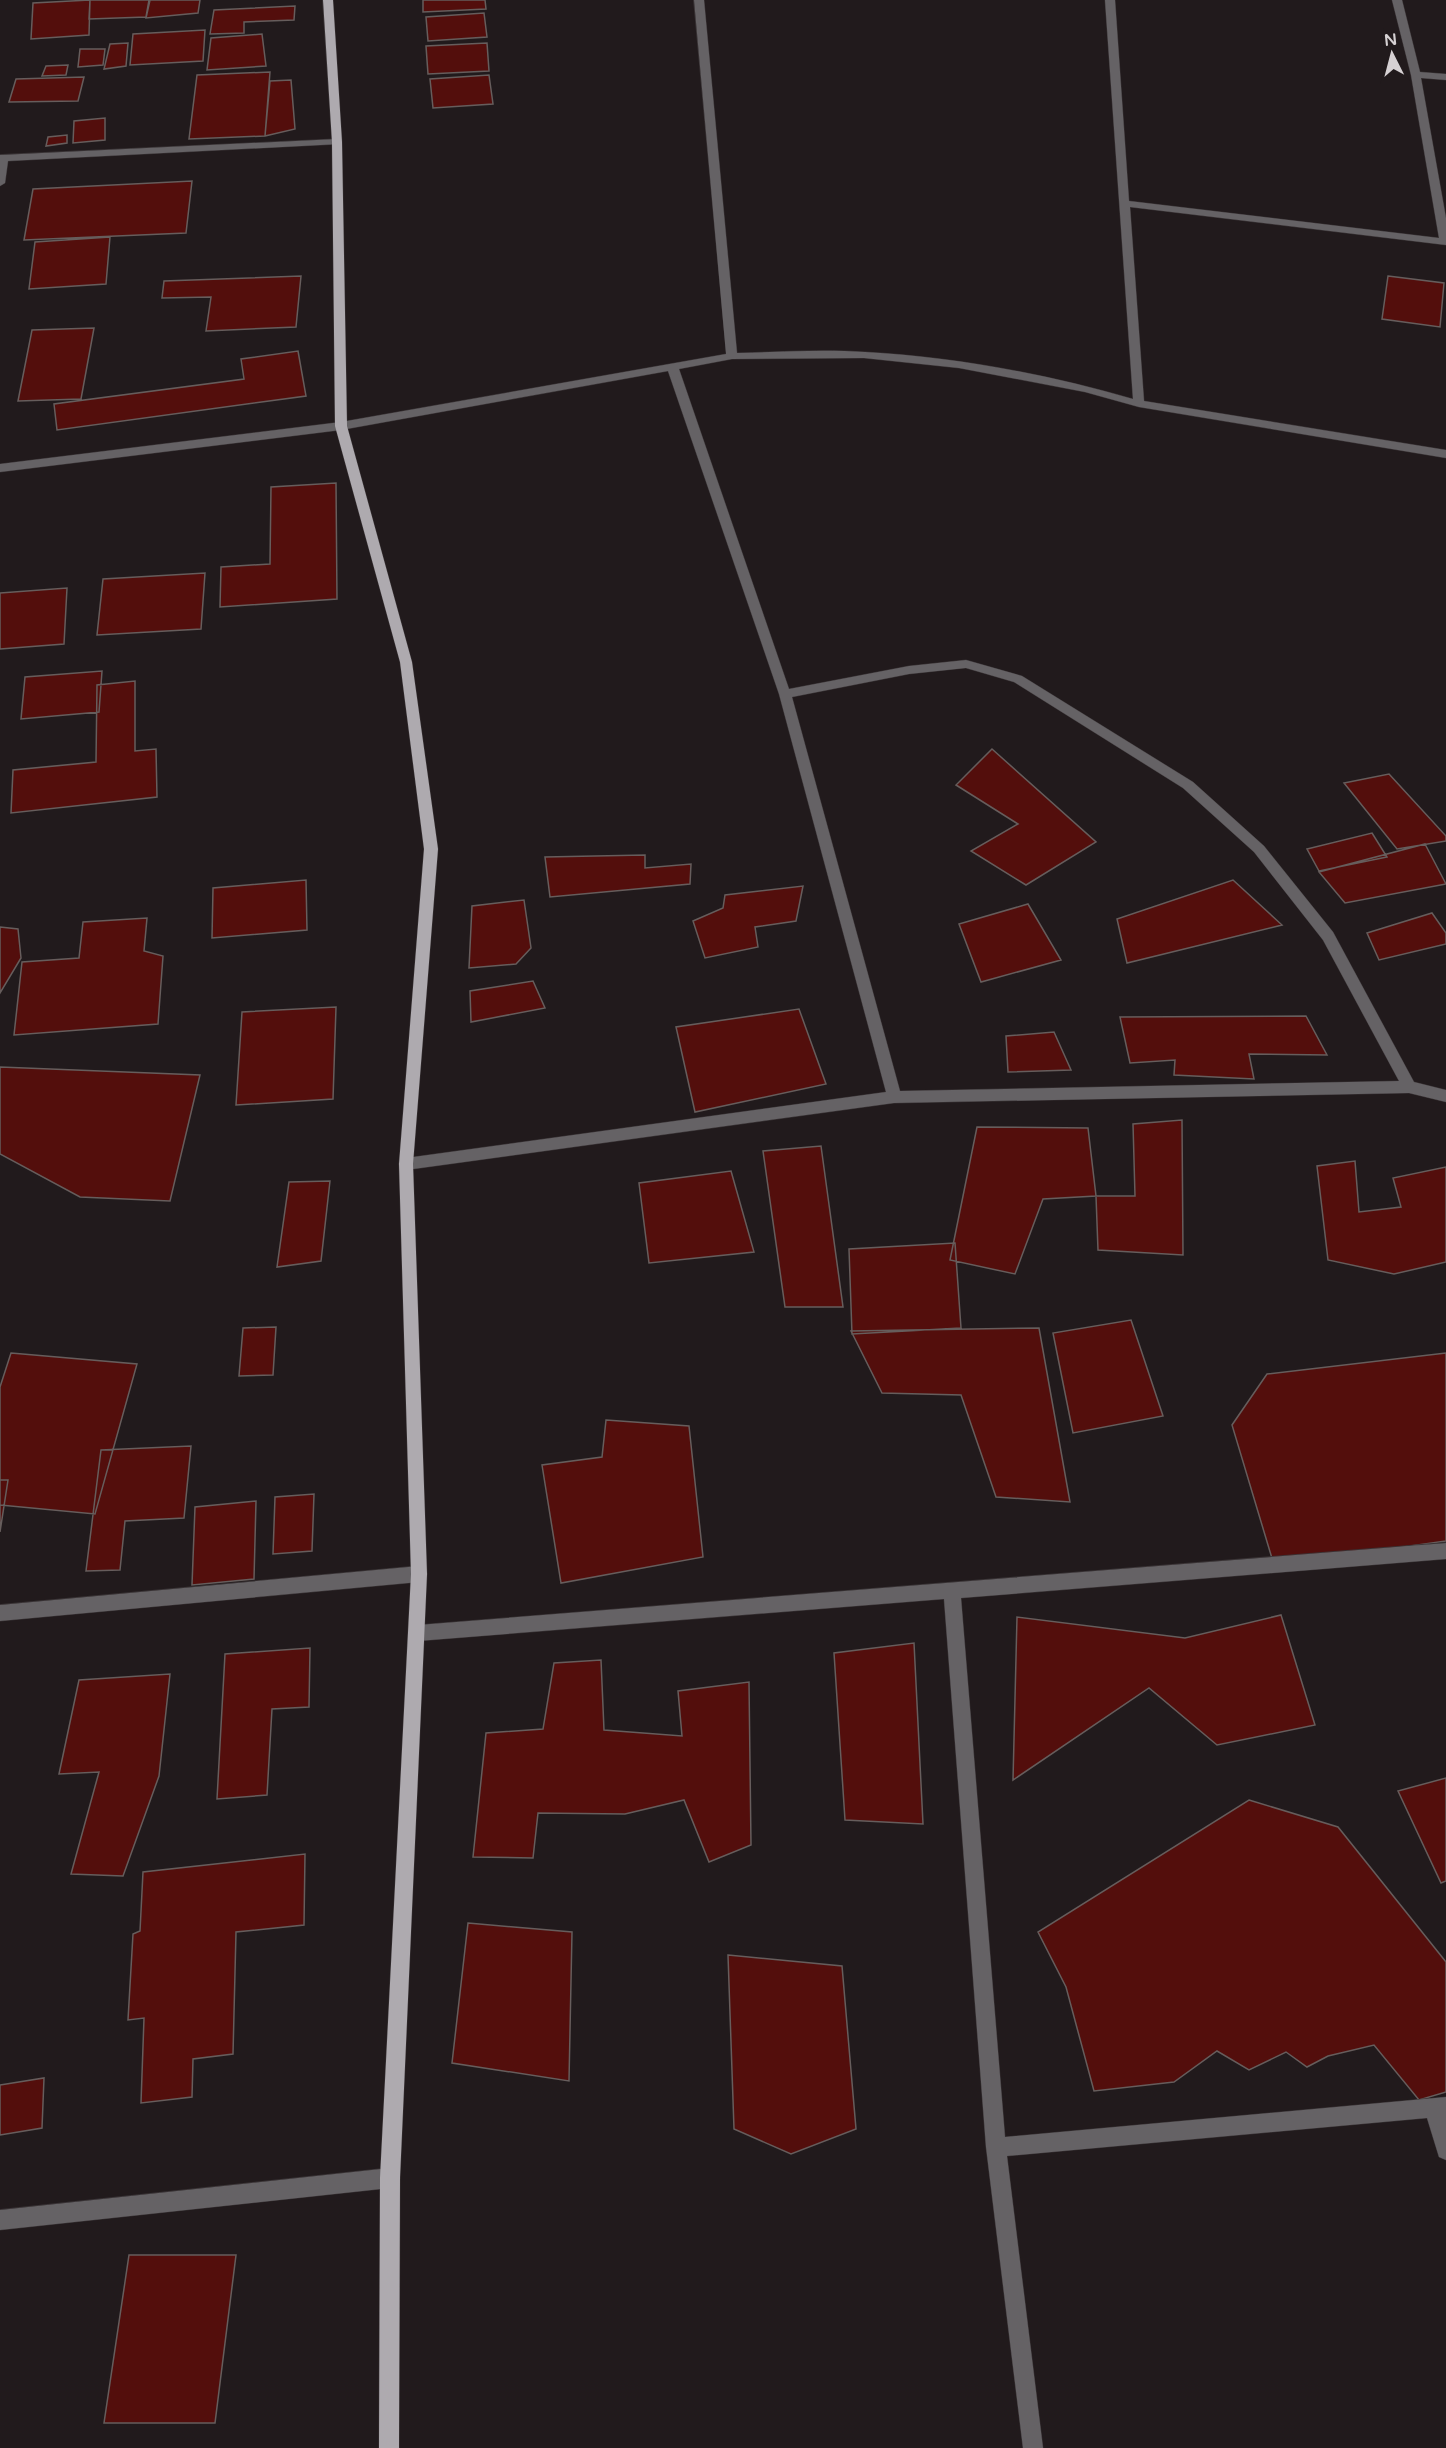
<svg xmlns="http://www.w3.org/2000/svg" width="1446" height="2448" viewBox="0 0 1446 2448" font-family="'Varela Round',sans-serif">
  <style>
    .building { fill: #530e0c; stroke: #665d5c; stroke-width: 1.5 }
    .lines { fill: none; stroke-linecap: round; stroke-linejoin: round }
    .minor-casing { stroke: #3a3436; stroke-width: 1 }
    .major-casing { stroke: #3a3436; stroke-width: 1 }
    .minor { fill: #656265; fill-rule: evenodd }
    .major { fill: #aeaaaf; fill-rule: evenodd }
  </style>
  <rect width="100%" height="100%" fill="#211a1c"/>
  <!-- building -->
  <path class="building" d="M90,0l-1,35 -58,4 2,-36z
    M90,0h59l-3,17 -57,2z
    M150,0h50l-2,13 -52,5z
    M423,0h62l1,9 -63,3z
    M295,6l-1,14 -50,2v11l-34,1 4,-24z
    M484,13l3,24 -59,4 -2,-24z
    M205,30l-2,31 -73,4 3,-31z
    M262,34l4,32 -59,4 4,-32z
    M128,43l-2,23 -22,3 6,-25z
    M487,43l2,28 -61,3 -2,-28z
    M80,49h25l-2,16 -25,2z
    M68,65l-2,10 -24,1 4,-10z
    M270,72l-5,64 -76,3 8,-64z
    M489,75l4,29 -60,4 -3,-29z
    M84,77l-6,24 -69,1 7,-23z
    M291,80l4,49 -30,7 5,-55z
    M105,118v22l-32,3 1,-22z
    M67,135v8l-21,3 2,-9z
    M192,181l-6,52 -162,7 9,-51z
    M110,237l-4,47 -77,5 6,-47z
    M301,276l-5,51 -90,4 5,-34 -49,1 2,-17z
    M1388,276l56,7 -4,44 -58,-8z
    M94,328l-13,71 -63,2 14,-71z
    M298,351l8,45 -249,34 -3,-26 190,-25 -3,-20z
    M336,483l1,116 -117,8 1,-40 49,-3 1,-77z
    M205,573l-4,56 -104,6 6,-56z
    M67,588l-3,56 -64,5v-56z
    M102,671l-3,41 -78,7 4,-42z
    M135,681v70l21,-2 1,48 -146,16 2,-43 83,-8 1,-77z
    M992,749l104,93 -70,43 -55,-34 47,-27 -62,-39z
    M1389,774l57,62v5l-49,8 -53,-66z
    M1372,833l15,24 -68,14 -12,-22z
    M1425,844l21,40 -101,19 -26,-31z
    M645,855v13l46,-4 -1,20 -140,13 -5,-40z
    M306,880l1,50 -95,8 1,-50z
    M1233,880l49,45 -155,38 -10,-44z
    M803,886l-7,35 -41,6 3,20 -53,11 -12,-37 30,-13 2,-13z
    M524,900l7,48 -15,16 -47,4 3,-62z
    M1028,904l33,56 -80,22 -22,-58z
    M1432,913l14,20v11l-67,16 -12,-27z
    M147,918l-3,33 19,5 -5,68 -144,11 8,-73 57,-4 4,-36z
    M0,927l18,2 3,29 -21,35z
    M533,981l12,27 -74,14 -1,-31z
    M336,1007l-3,92 -97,6 6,-93z
    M799,1009l27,75 -131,28 -19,-85z
    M1306,1016l21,39 -78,-1 5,25 -80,-4 1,-15 -45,3 -10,-46z
    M1054,1032l17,38 -63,2 -2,-36z
    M0,1067l200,8 -30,126 -90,-4 -80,-43z
    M1182,1120l1,135 -85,-5 -2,-54h39l-2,-72z
    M977,1127l111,1 8,68 -53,3 -28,75 -65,-14z
    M821,1146l22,161h-58l-22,-156z
    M1355,1161l4,51 42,-5 -8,-29 53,-11v95l-52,12 -66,-14 -11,-94z
    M731,1171l23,81 -105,11 -10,-80z
    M330,1181l-9,80 -44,6 12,-85z
    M955,1243l6,85 -109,6 -3,-85z
    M1131,1320l32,96 -90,17 -20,-100z
    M276,1327l-3,48 -34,1 4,-48z
    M1039,1328l31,174 -74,-5 -35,-102 -79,-2 -31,-62z
    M11,1353l126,11 -42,150 -95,-9v-118z
    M1446,1353v188l-172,24 -42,-140 35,-51z
    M606,1420l83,6 14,131 -142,26 -19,-118 60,-8z
    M191,1446l-7,72 -59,3 -5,49 -34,1 15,-121z
    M0,1480h8l-8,52z
    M314,1494l-2,57 -39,3 2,-57z
    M256,1501l-2,78 -62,6 3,-78z
    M1281,1615l34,110 -98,20 -68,-57 -136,92 4,-163 168,21z
    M914,1643l9,181 -78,-4 -11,-167z
    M310,1648l-1,59 -37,2 -5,86 -50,4 8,-145z
    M601,1660l3,70 78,6 -4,-45 71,-9 2,163 -42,17 -25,-62 -59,14 -87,-1 -5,45 -60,-1 13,-124 57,-4 11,-66z
    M170,1674l-11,102 -36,100 -52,-2 28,-102 -40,2 20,-94z
    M1446,1778v103l-5,2 -43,-92z
    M1249,1800l89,27 108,135v130l-27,8 -45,-55 -46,11 -21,11 -21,-15 -37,18 -32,-19 -43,31 -80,9 -28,-104 -28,-55z
    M305,1854l-1,71 -68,7 -3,122 -40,5 -1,38 -51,6 3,-85 -16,2 5,-86 7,-3 3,-59z
    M468,1923l104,9 -3,149 -117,-18z
    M728,1955l114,11 14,163 -65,25 -57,-25z
    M44,2078l-2,50 -42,7v-50z
    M129,2255h107l-21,168h-111z"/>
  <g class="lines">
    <!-- minor casing -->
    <g class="minor-casing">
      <path id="minor" d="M694,0h10l33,353c42,-1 85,-4 128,-1 90,5 182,22 268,47l-28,-399h10l14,201 310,37 -28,-163 -19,-75h10l18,72 26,2v6l-25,-2 25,140v27l-316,-38 14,194 302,49v8l-307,-51 -54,-15 -126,-24 -95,-10 -132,1 -53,10 110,320 120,-23 57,-6 56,16 171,106 71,64 69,86 81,150 32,8v12l-37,-9 -515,10 -488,67 -5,-2 -2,-4 2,-4 5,-2 480,-66 -107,-398 -111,-323 -327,59 -341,42v-8l341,-42 385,-68zM966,668l48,14 169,106 71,64 69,88 76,141 -499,10 -108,-394 117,-23z
        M337,139l3,1v4l-332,17 -3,22 -5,3v-31z
        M1446,1543v16l-485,39 44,539 441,-40v63l-7,-3 -12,-39 -420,38 36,292h-20l-37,-301 -42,-548 -526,42 -6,-2 -2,-6 2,-6 6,-2z
        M419,1566l6,3 2,5 -2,5 -6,3 -419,39v-16z
        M390,2168l7,3 3,7 -3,7 -7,3 -390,42v-20z"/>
    </g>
    <!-- major casing -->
    <g class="major-casing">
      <path id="major" d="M323,0h10l9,142 5,284 65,236 26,187 -25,315 14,410 -27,604 -1,270h-20l1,-270 31,-604 -12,-410 25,-315 -24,-187 -65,-236 -3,-284z"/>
    </g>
    <!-- minor -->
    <use href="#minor" class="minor"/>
    <!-- major -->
    <use href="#major" class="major"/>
  </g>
  <!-- north arrow -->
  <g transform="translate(1392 54) rotate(354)" stroke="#211a1c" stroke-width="4.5" paint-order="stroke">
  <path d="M0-4.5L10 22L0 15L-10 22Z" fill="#d6d1d3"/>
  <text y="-9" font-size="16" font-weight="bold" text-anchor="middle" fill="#d6d1d3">N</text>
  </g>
</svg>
